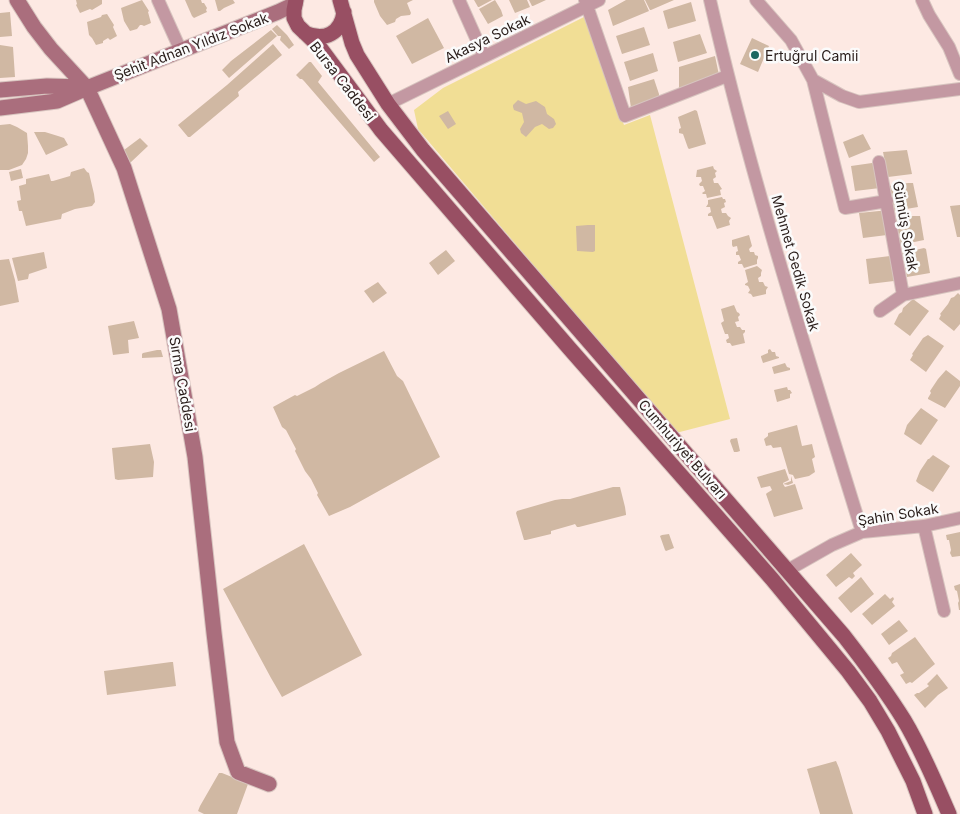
<svg xmlns="http://www.w3.org/2000/svg" width="960" height="814" viewBox="0 0 960 814" font-family="Inter,sans-serif">
  <style>
    .green { fill: #f1de95 }
    .building { fill: #d0b8a3 }
    .lines { fill: none; stroke-linecap: round; stroke-linejoin: round }
    .street-casing { stroke: #d7c4bf; stroke-width: 14 }
    .secondary-casing { stroke: #d7c4bf; stroke-width: 17 }
    .primary-casing { stroke: #d7c4bf; stroke-width: 17 }
    .street { stroke: #c398a2; stroke-width: 12 }
    .secondary { stroke: #aa6e7d; stroke-width: 15 }
    .primary { stroke: #984f63; stroke-width: 15 }
    .poi-dot { fill: #1b665f; stroke: #fbfbfb; stroke-width: 2 }
    .labels { text-anchor: middle; dominant-baseline: central; stroke-width: 5; stroke-linejoin: round; paint-order: stroke }
    .street-label { font-size: 14px; fill: #291d1a; stroke: #fbfbfb }
    .poi-label { font-size: 14px; fill: #291d1a; stroke: #fbfbfb; text-anchor: start }
  </style>
  <rect width="100%" height="100%" fill="#fde9e3"/>
  <!-- green -->
  <path class="green" d="M584,17l40,108 26,-10 80,304 -54,14 -258,-304 -4,-19 29,-22z"/>
  <!-- building -->
  <path class="building" d="M76,0h26v4l-10,6 -2,-1 -10,4 -4,-8 1,-1z
    M142,0l7,11 -1,1 3,11 -7,3 -2,-1h-2l-3,4 -7,2 -6,-10 -3,-13z
    M185,0h16l1,3h2l3,5 -1,2 1,2 -13,6 -2,-2z
    M215,0h18l2,3 -11,5 -4,3h-2z
    M374,0h39l-6,3 4,10 -1,2 -9,1 -5,3 -1,3 -8,3 -7,-9 -6,-14z
    M474,0h18l-13,7h-1z
    M495,0l6,10 2,6 -15,8 -9,-15z
    M509,0h18l3,7 -15,6z
    M529,0h17l-13,6h-1z
    M626,0h18l5,11 -36,15 -5,-16z
    M645,0h29l-23,10h-1z
    M691,2l5,19 -28,8 -5,-18z
    M10,12l2,24 -12,1v-24z
    M107,14l7,11 -1,2 4,9 -7,4 -2,-2 -5,3v2l-7,2 -4,-7 -3,-3 -2,-13 14,-5 1,-2z
    M428,18l16,30 -32,16 -16,-28z
    M277,25l10,10 7,10 -5,4 -9,-9 1,-4h-3l-6,-7z
    M644,27l6,18 -28,9 -6,-18z
    M271,30l6,6 -48,42 -7,-8 9,-9z
    M700,34l7,19 -29,9 -5,-20z
    M752,38l17,8 -11,26 -18,-8z
    M273,44l9,11 -44,37 1,4 -49,41h-2l-10,-12 49,-40z
    M0,45l13,2 2,30 -15,1z
    M653,53l5,18 -28,10 -6,-19z
    M715,56l4,19 -40,16v-24z
    M309,62h2l11,14 -4,6 62,75 -6,5 -70,-81 -2,-2h-2l-4,-4z
    M654,79l5,15v4l-28,10 -3,-21z
    M518,100l8,4 10,-3 9,6 2,7 7,5 2,5 -3,4 -4,1 -7,-5 -7,3 -9,10 -5,-4 -1,-4 4,-7 -2,-9 -8,-3 -1,-3v-2z
    M695,110l2,1 9,33 -17,5 -1,-1 -5,-14 -4,-1v-4l2,-1 -3,-11z
    M448,111l8,13 -8,5 -9,-13z
    M10,124l7,3 10,6 1,13v7l-2,6 -4,6 -13,5h-9v-45z
    M34,132h11l13,4 6,2 4,7 -22,10z
    M863,134l8,15 -22,9 -6,-16z
    M140,138l8,8 -18,17 -10,-10z
    M907,150l5,24 -24,3 -5,-25z
    M872,163l3,1 5,24 -25,3 -4,-25z
    M713,166l1,3 3,2 -2,2 1,4 -3,2 1,4h4l4,6 -2,1 1,5 -14,3 -1,-4h-3l-1,-1 3,-2 -2,-5h-3l-1,-2 3,-3 -1,-4h-5l1,-7z
    M84,168l3,4 2,1 5,21 1,8 -3,4 -17,3 -13,5 -1,5 -35,7 -4,-15h-3l-2,-10 4,-1 -2,-14 7,-2v-5l23,-5 2,7h2l17,-5 1,-4z
    M21,169l2,9 -12,3 -2,-9z
    M908,183h5l5,24 -24,4 -5,-25z
    M722,197l1,2h2l1,3 -2,1 1,4 -4,2 1,4h4l2,3 3,2 -2,3 1,4 -13,4 -5,-13h-4v-2l3,-2 -1,-5h-4l2,-3v-4z
    M960,205v32h-3l-7,-31z
    M879,211h4l4,24 -24,3 -4,-25z
    M913,216h7l4,24 -24,5 -5,-26z
    M588,225h7v26l-2,1 -16,-1 -1,-25z
    M749,235l3,11 -3,3 1,3h4l1,3 3,1v2l-1,2v4l-13,4 -2,-4h-4v-2l3,-2 -2,-5h-3v-3l2,-1 -1,-5 -4,1 -1,-2v-5z
    M924,248l2,1 4,24 -23,4 -5,-24z
    M446,250l9,11 -17,14 -9,-12z
    M44,252l3,16 -18,6 -1,5 -10,2 -6,-23z
    M890,256l4,25 -25,3 -3,-25z
    M9,259l6,21 4,22 -19,4v-46z
    M757,266l5,4 -1,3v3l-3,2 1,4h4l2,4 3,1 -2,3v4l-13,3 -2,-3 -3,-1 2,-3 -2,-4 -3,-1v-1l3,-2 -3,-12z
    M378,282l9,11 -14,10 -9,-12z
    M958,293l2,2v29l-6,7 -15,-12 2,-4 -1,-1 8,-10 3,-6 3,-1z
    M913,299l16,12 -19,25 -16,-12 5,-10 3,-2 1,-4z
    M734,305l3,7 2,1 1,2 -2,2 1,4 -4,1 2,5h3l2,3h3v2l-2,2 2,9 -13,3 -2,-3h-3l-1,-3 3,-2 -1,-4h-3l-4,-11 3,-2 -3,-12z
    M134,321l5,17 -11,2 1,13 -16,2 -5,-29z
    M928,335l16,11 -18,26 -16,-12 3,-5 -1,-1 11,-16z
    M770,349l2,3h3l1,4 3,1v1l-16,5 -2,-6v-1l7,-3v-3z
    M157,350h4l2,7 -21,1v-4l1,-1z
    M384,351l13,25 6,5 37,76 -90,50 -21,9 -12,-21 1,-2 -7,-14 -6,-8 -10,-20 1,-2 -10,-19 -4,-3 -9,-20 22,-12 2,1 18,-9 6,-4 18,-10z
    M785,363l2,4 3,1v2l-16,4 -2,-7z
    M946,370l14,11v5l-15,22 -17,-9v-1l3,-5 -1,-2 8,-12z
    M787,387l1,3h2l2,3 -2,1v4l-13,4 -3,-12z
    M921,408l17,12 -17,25 -2,-1 -15,-10 3,-9 9,-11z
    M797,425l5,21 10,-2 3,13 -3,2 3,13 -6,4 -14,3 -2,-4 -4,-1 -8,-27 -8,1 -2,-3 -5,1 -2,-7 4,-3v-3z
    M737,438l3,13 -3,1h-3l-4,-11 1,-2z
    M150,444l4,18 -1,15 -35,3 -3,-1 -3,-31z
    M933,455l17,11 -17,26 -15,-9 -2,-2 4,-10 8,-12h1z
    M785,469l4,11 -6,3v1l8,-3v-5l2,7 -5,2 -5,-1 2,3 10,-3 8,25 -29,8 -8,-23 1,-1 5,-3 -2,-4 -9,2 -4,-11z
    M613,487h7l5,20 1,7v1l-47,12h-2l-2,-3 -3,1 -21,6v3l-25,6h-2l-8,-27 1,-2 38,-11 7,-1h8z
    M960,532v24l-8,1 -2,-4 1,-3 -2,-10h-2l-1,-5z
    M669,534l5,14 -8,3 -1,-1 -5,-14 2,-1z
    M304,544l58,111 -80,42 -11,-19 -48,-89z
    M851,553l11,12 -9,8 2,3 -3,3 -3,-2 -13,10 -10,-12z
    M861,577l13,17 -23,19 -1,-1 -12,-14z
    M960,584v26h-1l-1,-7 1,-2 -2,-10 -2,-1 -1,-4z
    M885,594l5,5 3,-2 1,2 -2,3 3,4 -23,19 -10,-11z
    M899,620l9,11 -19,14 -8,-11z
    M915,637l20,27 -23,19 -2,-1 -4,2 -6,-9 4,-2 -7,-11 -5,2 -4,-6 3,-2 1,-3z
    M171,662h2l3,24 -69,9 -3,-24z
    M937,674l11,14 -10,7 -13,13 -11,-13 3,-2h2l10,-7 -2,-2z
    M836,761l3,7 14,46h-33l-13,-45z
    M219,773h3l20,8 6,3 -11,30h-33l-6,-3 2,-5z"/>
  <g class="lines">
    <!-- street casing -->
    <g class="street-casing">
      <path id="street" d="M158,0l23,51
        M459,0l25,56
        M585,0l40,116 102,-40
        M710,0c41,180 98,356 152,532
        M756,0l35,40 22,40 29,16 17,6 101,-13
        M922,0l7,15 20,32 11,27
        M813,80l32,128 42,-7
        M388,104l211,-104
        M879,162l24,133
        M880,311l23,-16 57,-12
        M924,526l20,85
        M788,570l44,-25 30,-13 62,-6 36,-8"/>
    </g>
    <!-- secondary casing -->
    <g class="secondary-casing">
      <path id="secondary" d="M17,0l17,27 17,22 36,39 37,80 45,141 26,148 19,176 13,109 11,30 31,12
        M0,90l47,-4 36,1
        M0,108l57,-7 30,-13 191,-76 17,-8"/>
    </g>
    <!-- primary casing -->
    <g class="primary-casing">
      <path id="primary" d="M296,0l-2,10v8l4,8 20,19 63,85 189,219 202,230 76,92 22,30 18,30 25,50 12,33
        M340,0l12,43 5,12 31,49 35,46 421,486c21,27 42,55 60,84 18,30 31,62 45,94
        M305,33c20,9 36,0 39,-21"/>
    </g>
    <!-- street -->
    <use href="#street" class="street"/>
    <!-- secondary -->
    <use href="#secondary" class="secondary"/>
    <!-- primary -->
    <use href="#primary" class="primary"/>
  </g>
  <!-- markers -->
  <circle class="poi-dot" cx="755" cy="55" r="5"/>
  <g class="labels">
    <!-- street labels -->
    <g class="street-label">
      <text transform="translate(487 38) rotate(-26)">Akasya Sokak</text>
      <text transform="translate(191 46) rotate(-21)">Şehit Adnan Yıldız Sokak</text>
      <text transform="translate(343 81) rotate(52)">Bursa Caddesi</text>
      <text transform="translate(906 226) rotate(80)">Gümüş Sokak</text>
      <text transform="translate(796 263) rotate(74)">Mehmet Gedik Sokak</text>
      <text transform="translate(183 384) rotate(80)">Sırma Caddesi</text>
      <text transform="translate(683 449) rotate(49)">Cumhuriyet Bulvarı</text>
      <text transform="translate(898 514) rotate(-9)">Şahin Sokak</text>
    </g>
    <!-- poi labels -->
    <g class="poi-label">
      <text x="765" y="55">Ertuğrul Camii</text>
    </g>
  </g>
</svg>
